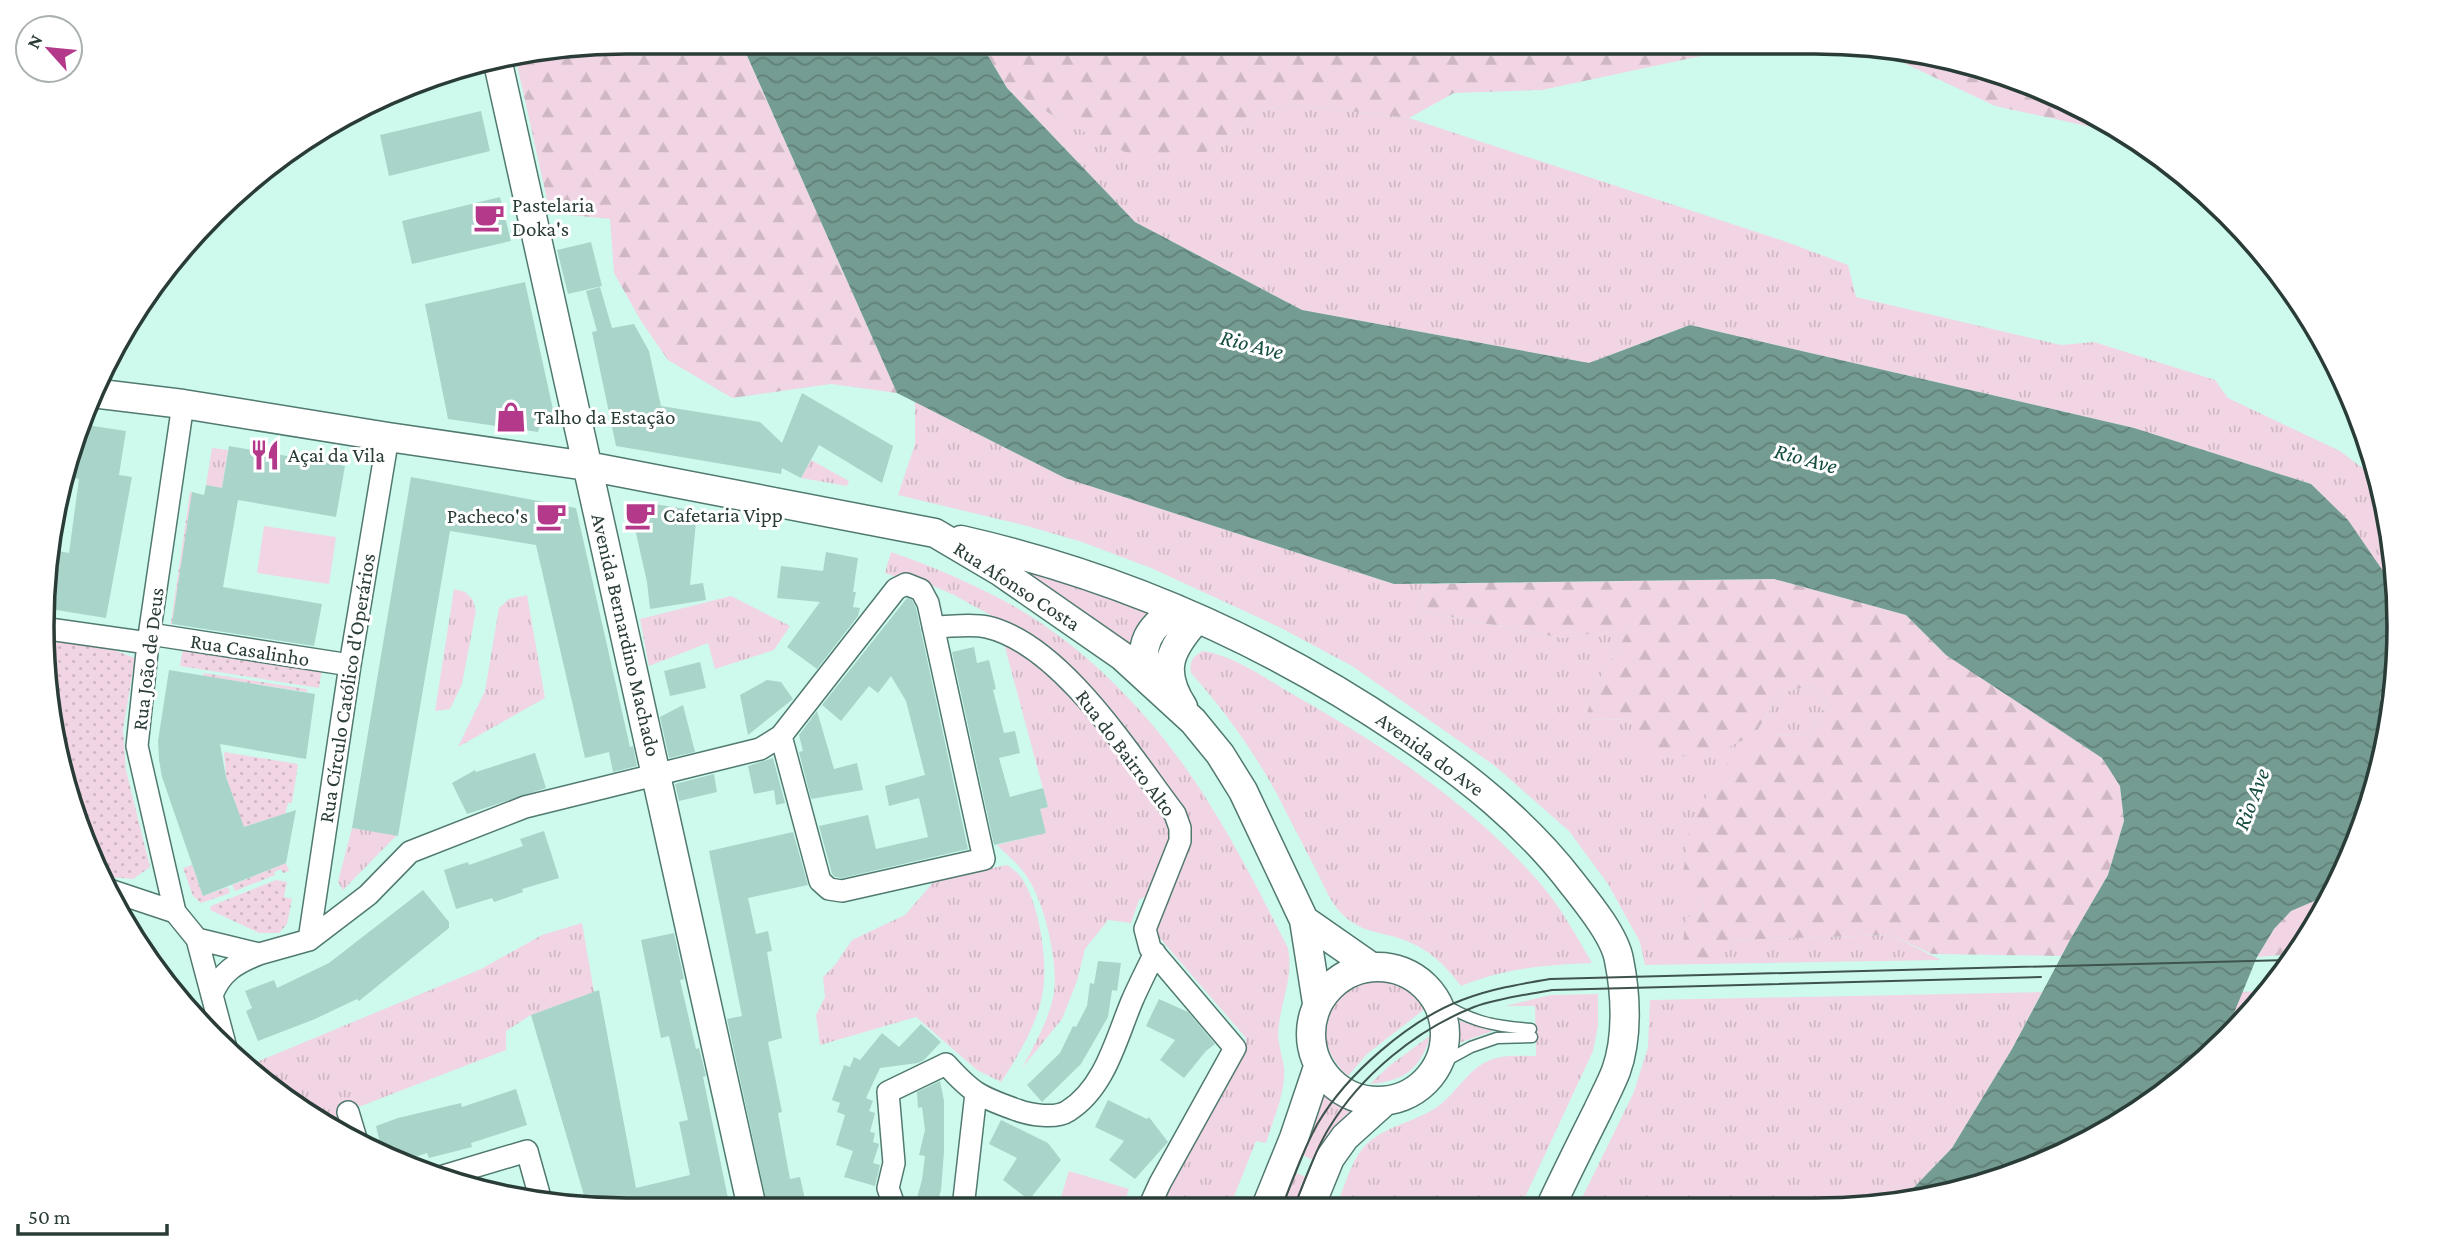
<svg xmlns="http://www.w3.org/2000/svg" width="2441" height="1252" viewBox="0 0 2441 1252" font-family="'Crimson Pro',serif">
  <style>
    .grass { fill: url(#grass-tufts) }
    .forest { fill: url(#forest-firs) }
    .park { fill: #f1d5e4 }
    .garden { fill: url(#garden-dots) }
    .water { fill: url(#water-waves) }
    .building { fill: #a9d4c9 }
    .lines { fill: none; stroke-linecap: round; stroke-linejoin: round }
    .lane-casing { stroke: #51796f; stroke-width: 13 }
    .street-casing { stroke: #51796f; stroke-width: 24 }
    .secondary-casing { stroke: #51796f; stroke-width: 31 }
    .lane { stroke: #fff; stroke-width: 10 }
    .street { stroke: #fff; stroke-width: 21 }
    .secondary { stroke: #fff; stroke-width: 28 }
    .tram { stroke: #3e534d; stroke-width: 2 }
    .labels { text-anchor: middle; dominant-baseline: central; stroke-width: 6; stroke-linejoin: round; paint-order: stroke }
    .poi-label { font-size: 21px; fill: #2a3c37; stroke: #fff; text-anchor: start }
    .street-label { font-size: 21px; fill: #2a3c37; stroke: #fff }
    .water-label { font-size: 23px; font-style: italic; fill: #174e42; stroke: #fff }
    .rim { fill: none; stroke: #2a3c37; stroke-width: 3.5 }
  </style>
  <defs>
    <pattern id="grass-tufts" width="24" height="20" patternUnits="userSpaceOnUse" patternTransform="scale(1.75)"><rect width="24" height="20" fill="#f1d5e4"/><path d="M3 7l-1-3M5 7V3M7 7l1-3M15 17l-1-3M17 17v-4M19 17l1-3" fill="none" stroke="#cfb8c4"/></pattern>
    <pattern id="forest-firs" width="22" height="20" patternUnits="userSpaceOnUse" patternTransform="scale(1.75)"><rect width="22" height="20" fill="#f1d5e4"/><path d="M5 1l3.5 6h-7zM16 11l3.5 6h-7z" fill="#cfb8c4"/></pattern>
    <pattern id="garden-dots" width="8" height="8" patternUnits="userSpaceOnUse" patternTransform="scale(1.75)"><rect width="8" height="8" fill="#f1d5e4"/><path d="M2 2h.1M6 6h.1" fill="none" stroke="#cfb8c4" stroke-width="1.8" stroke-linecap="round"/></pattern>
    <pattern id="water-waves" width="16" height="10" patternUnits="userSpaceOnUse" patternTransform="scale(1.75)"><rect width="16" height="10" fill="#759c92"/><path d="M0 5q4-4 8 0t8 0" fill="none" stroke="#608078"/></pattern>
  </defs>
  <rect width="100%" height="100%" fill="#cefaee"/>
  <!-- grass -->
  <path class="grass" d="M1007,88l52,31 147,33 58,-42 32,-5 113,13 375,123 64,24 8,32 205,48 33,-3 121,38 13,18 112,53 38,29 16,69 4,115 -11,65 -7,-30 16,-60 -85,-155 -177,-56 -444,-103 -101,38 -287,-53 -167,-88z
    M915,402l150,76 329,106h31l-5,27 142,27 69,-11 -34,56 -11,36 44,1 125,14 26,-42 32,-6 14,16 -18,32 -35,2 -76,181h-12l41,23 164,-5 50,25 -296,5 -5,-23 -32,-58 -39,-53 -74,-65 -143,-100 -71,-38 -130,-60 -69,-26 -55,-16 -129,-31 17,-51z
    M212,448l16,2 -6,38 -16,-3z
    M811,460l38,21 -2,5 -46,-8z
    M891,552c43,15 86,33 126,56 80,47 147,121 195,200 28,45 52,93 76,140 5,29 -5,48 -9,76 -3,16 3,29 5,44 2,24 -11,52 -18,75l-10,-2 -26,66h-72l87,-158 1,-11 -88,-102 -2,-16 29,-71 -83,-146 -27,-32 -43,-33 -80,-44 -47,-20 -8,3 -12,-4z
    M992,561l28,1 130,51c-13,11 -18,22 -21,38z
    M454,589l11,3 8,8 3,11 -14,73 -12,25 -15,2z
    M527,595l18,103 -87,49 27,-56 14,-83 10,-9z
    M731,596l59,30 -16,24 -59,19 -7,-26 -59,23 -9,-47z
    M1003,640l14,7 51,40 99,132 6,13 -24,62 -10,6 -8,23 -23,-3 -23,29 -8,32 -15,38 -40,49c12,-22 25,-45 31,-70 7,-31 -8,-95 -26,-121 -7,-12 -20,-22 -30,-32l48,-12 -5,-24 8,-2z
    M1203,651c32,5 63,28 91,44 89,50 178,110 245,187 21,24 37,53 53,81 -47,2 -86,5 -131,23 -16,-21 -32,-37 -57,-46 -24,-9 -42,-6 -63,-27 -10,-10 -16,-25 -22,-37 -12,-24 -25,-48 -37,-72 -24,-47 -56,-92 -91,-131 -2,-12 2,-17 12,-22z
    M352,828l45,7 -54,55 -5,-8z
    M1008,865c5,5 12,9 15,15 16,26 25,79 20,110 -4,32 -25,66 -42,92l-24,-12 -61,-53 -96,28 -4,-30 9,-18 -2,-20 12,-12 17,-25 53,-25 32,-37z
    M582,923l12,69 -63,23 -25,16v19l-145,56 -19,-1 7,31 -24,-17 -2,-8 -13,-2 -61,-44 232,-96 61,-34z
    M1381,979l30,10 15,19 -59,46 -19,22c-43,-38 -20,-89 33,-97z
    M2042,992l-30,57 -60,99 -53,55 -7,2 -314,1 56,-114 14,-45 2,-47z
    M1598,994v32l-5,25 -72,155 -185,1c8,-19 14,-43 27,-59 19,-22 51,-25 74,-41 19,-13 29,-36 51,-46 15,-7 32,-5 48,-5l-1,-50h-30l46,-11z
    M1460,1021l33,10 -34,12z
    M1431,1035c-11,34 -26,46 -61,49l19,-18z
    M1317,1091l39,21 -34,52 -27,-12z
    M1287,1169l29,12 -11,26h-33z"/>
  <!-- forest -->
  <path class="forest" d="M626,42h115l156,351 -66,-9 -99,14 -64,-38 -27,-39 -27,-48 -4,-54 -60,-6 -34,-153z
    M980,42l782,1 -220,47 -88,3 -45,25 -113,-13 -32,5 -58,42 -73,4 -74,-37 -52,-31z
    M1868,46l98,16 107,40 51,32 -129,-28z
    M1774,579l132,36 40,40 156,103 18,28 4,35 -16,54 -47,81 -129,-2 -41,-19 -164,5 -9,21 -37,-1 5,-44 12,1 6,-14 -23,-15 9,-64 37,-60 47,-28 35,-2 18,-32 -14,-16 -32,6 -26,42 -48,24 -66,-5 -11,-33 -45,-1 12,-36 33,-55 -68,10 -142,-27 5,-27z
    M2333,893l-37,61 -39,3 17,-28 17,-18z
    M2270,990l-45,45 17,-43z"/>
  <!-- park -->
  <path class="park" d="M264,526l72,11 -7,47 -72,-11z
    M1069,1171l60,18 -6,18h-65z"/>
  <!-- garden -->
  <path class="garden" d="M190,492h3l-21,134 142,22 -1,4 -143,-23z
    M49,640l57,7 29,11 -12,72 3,40 24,97 -17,12 -33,-3 -53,-174z
    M183,648l139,21 -3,19 -139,-22z
    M204,673l103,16v3l-104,-16z
    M224,752l74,12 -6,39h-4l-3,11 -42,13 -17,-50z
    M286,863l3,8 -6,2 -2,-4 -7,3 1,3 -40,16 -3,-6z
    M192,865l11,31 25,-9 2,6 -29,10 -8,-7 -10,-28z
    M276,880l11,2 -3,15 8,2 -5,25 -8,9h-20l-49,-23 1,-4z"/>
  <!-- water -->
  <path class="water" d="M741,42h239l27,46 128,134 167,88 287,53 101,-38 444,103 177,56 37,36 35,51 13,68 -16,60 7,30 -8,48 -40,107 -6,9 -42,18 -17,18 -17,28 -32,78 -55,55 -131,75 -140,38 53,-55 60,-99 58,-109 38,-65 16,-54 -4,-35 -18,-28 -156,-103 -40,-40 -132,-36 -380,5 -329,-106 -168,-85z"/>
  <!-- building -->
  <path class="building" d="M481,111l9,40 -101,25 -9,-41z
    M500,197l11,44 -99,23 -10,-43z
    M591,242l11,44 -34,8 -11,-44z
    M525,282l29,132 -12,3 -4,15 -90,-13 -23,-115z
    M600,287l12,41 22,-4 15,27 12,55 99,16 22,21 20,-50 91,53 -11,37 -63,-38 -18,33 -19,-10 -1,6 -165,-28 -24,-114 5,-1 -11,-40z
    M80,424l46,7 -7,44 13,2 -26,141 -56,-9 2,-59 17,3 10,-74 -15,-3z
    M229,446l116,20 -9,51 -98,-17 -15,87 99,17 -8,42 -142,-22 20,-132 12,3 2,-10 16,3z
    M411,477l165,31 54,239 3,-1 4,20 -24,6 -4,-20 -24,6 -49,-213 -86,-14 -52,305 -46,-8z
    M637,501l60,10 -7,74 13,-2 3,17 -56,9 -3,-27 -16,-71z
    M826,552l32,6 -5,34h3l-3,15 7,1 -2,8 -41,53 -30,-22 33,-45 -43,-4 4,-32 42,5z
    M907,598l5,2 4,8 52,241 -126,29 -7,-1 -3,-3 -13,-48 49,-11 8,34 52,-12 -9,-39 -30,8 -4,-20 40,-11 -19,-74 -15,-25 -13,17 -9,-7 -28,35 -19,-16z
    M974,647l3,16 12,-3 7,29 -3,1 11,43 11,-2 5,22 -21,5 11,39 33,-9 5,19 -8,2 6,24 -52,12 -42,-193z
    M700,662l6,26 -36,8 -6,-25z
    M169,670l146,24 -9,65 -86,-15 6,33 18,50 52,-17 -10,53 -83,33 -41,-119 -3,-17 -1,-19z
    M767,680l14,2 12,17 -45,36 -8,-40z
    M683,705l12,47 -26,6 -9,-41z
    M817,711l17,58 23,-6 6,27 -52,9 -12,-47 4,-1 -4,-16z
    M535,753l11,35 -79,26 -15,-31 23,-13 1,2z
    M773,758l12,45 -9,2 -2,-15 -20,4 -6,-28z
    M714,774l3,18 -38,9 -4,-17z
    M544,831l15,47 -37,11 1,3 -29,10 -2,-4 -36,11 -12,-39 24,-8 1,3 54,-19 -3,-7z
    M793,832l15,53 -60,13 8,36 12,-3 4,20 -5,1 15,86 -14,4 14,70 -4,1 12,66 10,-2 7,31h-39l-41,-189 15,-3 -33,-165z
    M423,890l26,32v6l-90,73 -2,-2 -42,20 -57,22 -12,-30 6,-3 -7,-17 29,-11 3,8 52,-25z
    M674,933l10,46 -4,1 16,69 3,-1 7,28 -3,1 27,131 -142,1 -57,-194 68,-25 37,198 54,-13 -11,-53 9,-2 -19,-84 -8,2 -20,-98z
    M1098,961l23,2 -4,28 -5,-1 -4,27 -27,47 -39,38 -15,-17 33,-32 13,-27 3,1 11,-21 3,-23 4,1z
    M1159,999l29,13 27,32 -9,7 -22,27 -24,-18 15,-20 -29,-14z
    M921,1024l20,18 -17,18 -6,3 -38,5 -14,30 7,3 -4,10 6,2 -5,19 5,1 -2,9 6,2 -6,19 7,2 -5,21 -31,-9 9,-26 -17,-6 9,-30 -8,-3 3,-9 -8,-3 12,-35 6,2 4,-10 6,3 22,-27 17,14z
    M940,1081l4,20v51l-3,38 -5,18h-22l8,-28 3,-24 -6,-1 6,-25 -3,-23 -4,1 -1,-16z
    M516,1089l11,36 -56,18 1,4 -43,11 -2,-5 -27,9 -17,-6 -7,-30 22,-8 63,-15 1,4z
    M1108,1100l39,19 2,-2 19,25 -33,37 -26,-19 15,-19 -29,-14z
    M1001,1120l47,23 13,17 -32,40 -26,-20 14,-22 -28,-14z"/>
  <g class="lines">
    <!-- lane casing -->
    <g class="lane-casing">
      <path id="lane" d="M1435,999c35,22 55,27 96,30
        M1438,1065l33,-18 26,-9 35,-1"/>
    </g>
    <!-- street casing -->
    <g class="street-casing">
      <path id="street" d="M933,627c17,0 38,-4 54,0 74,17 143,128 188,187l5,14v13l-35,88 5,19 85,100 -75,135 -11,24
        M49,629l99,14
        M150,634l200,31
        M106,889l69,23 22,27 62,15 50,-14 59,-45 42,-43 115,-45 235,-58 21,-13 115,-147 10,-5 15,6 7,13 56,256 -142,32 -13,-2 -9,-8 -39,-145
        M175,912l-38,-166 11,-103 35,-239
        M197,939l29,109
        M309,940l41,-275 38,-228
        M212,995c9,-23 24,-32 47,-41
        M348,1112l9,30
        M440,1177l87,-26 14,50
        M895,1208l-7,-20 6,-25 -6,-71 58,-28c26,29 34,33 71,46 13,5 39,9 51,1 37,-23 48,-72 64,-110 7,-16 15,-32 23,-48
        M963,1208l13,-115"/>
    </g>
    <!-- secondary casing -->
    <g class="secondary-casing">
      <path id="secondary" d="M498,63l254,1145
        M92,393l91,11 205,33 199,29 348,67 66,39 121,84 71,65 27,33 23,37 61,129 13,83
        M961,540c159,36 309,102 444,194 62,42 121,89 167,149 15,19 43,53 47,77 7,34 9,78 -3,111 -5,13 -12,26 -18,39 -16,32 -32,64 -47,96
        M1147,678c-9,-34 1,-50 29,-69
        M1183,707c-24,-37 -13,-58 14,-88
        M1304,920l66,46
        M1311 1034a67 67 0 1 1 134 0a67 67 0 1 1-134 0Z
        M1266,1207l28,-69 24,-71
        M1310,1207l20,-49 15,-21 40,-36"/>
    </g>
    <!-- lane -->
    <use href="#lane" class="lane"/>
    <!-- street -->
    <use href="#street" class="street"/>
    <!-- secondary -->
    <use href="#secondary" class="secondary"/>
    <!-- tram -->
    <path class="tram" d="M1282,1207c11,-28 21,-58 36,-84 29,-49 91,-103 144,-123 28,-11 58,-16 88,-21l741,-19
      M1294,1207c11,-26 20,-55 35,-79 32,-53 87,-98 145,-121 25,-9 52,-12 78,-17l489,-13"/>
  </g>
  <!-- icons -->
  <defs>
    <g id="cafe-bare" transform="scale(2.415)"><path d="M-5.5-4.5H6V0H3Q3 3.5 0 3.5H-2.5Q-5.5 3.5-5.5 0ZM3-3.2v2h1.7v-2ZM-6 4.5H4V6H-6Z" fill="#b4398b" stroke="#fff" stroke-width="2.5" paint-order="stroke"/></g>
    <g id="shop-bare" transform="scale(2.415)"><path d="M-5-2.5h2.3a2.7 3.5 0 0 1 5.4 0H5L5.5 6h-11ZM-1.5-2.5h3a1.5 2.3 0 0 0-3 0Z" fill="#b4398b" stroke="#fff" stroke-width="2.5" paint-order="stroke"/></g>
    <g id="restaurant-bare" transform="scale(2.415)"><path d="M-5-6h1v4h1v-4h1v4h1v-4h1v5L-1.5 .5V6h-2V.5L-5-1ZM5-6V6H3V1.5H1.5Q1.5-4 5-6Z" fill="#b4398b" stroke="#fff" stroke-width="2.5" paint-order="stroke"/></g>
  </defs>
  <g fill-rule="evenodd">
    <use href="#cafe-bare" x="489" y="217"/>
    <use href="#shop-bare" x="511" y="417"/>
    <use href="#restaurant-bare" x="265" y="455"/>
    <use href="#cafe-bare" x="640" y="515"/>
    <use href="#cafe-bare" x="551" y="516"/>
  </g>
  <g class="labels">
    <!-- poi labels -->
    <g class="poi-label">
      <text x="512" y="205">Pastelaria<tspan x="512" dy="24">Doka's</tspan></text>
      <text x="534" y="417">Talho da Estação</text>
      <text x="288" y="455">Açai da Vila</text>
      <text x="663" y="515">Cafetaria Vipp</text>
      <text x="528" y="516" text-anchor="end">Pacheco's</text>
    </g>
    <!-- street labels -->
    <g class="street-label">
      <text transform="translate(1017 586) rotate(33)">Rua Afonso Costa</text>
      <text transform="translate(626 635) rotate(77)">Avenida Bernardino Machado</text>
      <text transform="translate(250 650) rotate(9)">Rua Casalinho</text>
      <text transform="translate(148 659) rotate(-83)">Rua João de Deus</text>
      <text transform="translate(347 688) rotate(-81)">Rua Círculo Católico d'Operários</text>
      <text transform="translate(1126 753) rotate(53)">Rua do Bairro Alto</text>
      <text transform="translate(1430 754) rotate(36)">Avenida do Ave</text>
    </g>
    <!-- water labels -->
    <g class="water-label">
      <text transform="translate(1252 344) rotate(14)">Rio Ave</text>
      <text transform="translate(1806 458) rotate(15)">Rio Ave</text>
      <text transform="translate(2251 799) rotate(-69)">Rio Ave</text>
    </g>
  </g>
  <!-- crop -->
  <path d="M0 0H2441V1252H0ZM626 54H1815A572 572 0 0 1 2387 626V626A572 572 0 0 1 1815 1198H626A572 572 0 0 1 54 626V626A572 572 0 0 1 626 54Z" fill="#fff" fill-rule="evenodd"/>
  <path class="rim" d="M626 54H1815A572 572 0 0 1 2387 626V626A572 572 0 0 1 1815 1198H626A572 572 0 0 1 54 626V626A572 572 0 0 1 626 54Z"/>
  <!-- north arrow -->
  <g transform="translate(49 49) rotate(297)"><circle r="33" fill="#ffffff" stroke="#aab1af" stroke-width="2"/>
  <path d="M0-5L12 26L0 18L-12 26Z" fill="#b4398b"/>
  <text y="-10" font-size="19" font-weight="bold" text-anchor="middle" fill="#2a3c37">N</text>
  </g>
  <!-- scale -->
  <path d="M18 1224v10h149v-10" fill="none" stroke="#2a3c37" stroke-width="3.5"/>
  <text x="28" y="1224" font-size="21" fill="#2a3c37" stroke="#ffffff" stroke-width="5" paint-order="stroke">50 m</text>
</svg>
